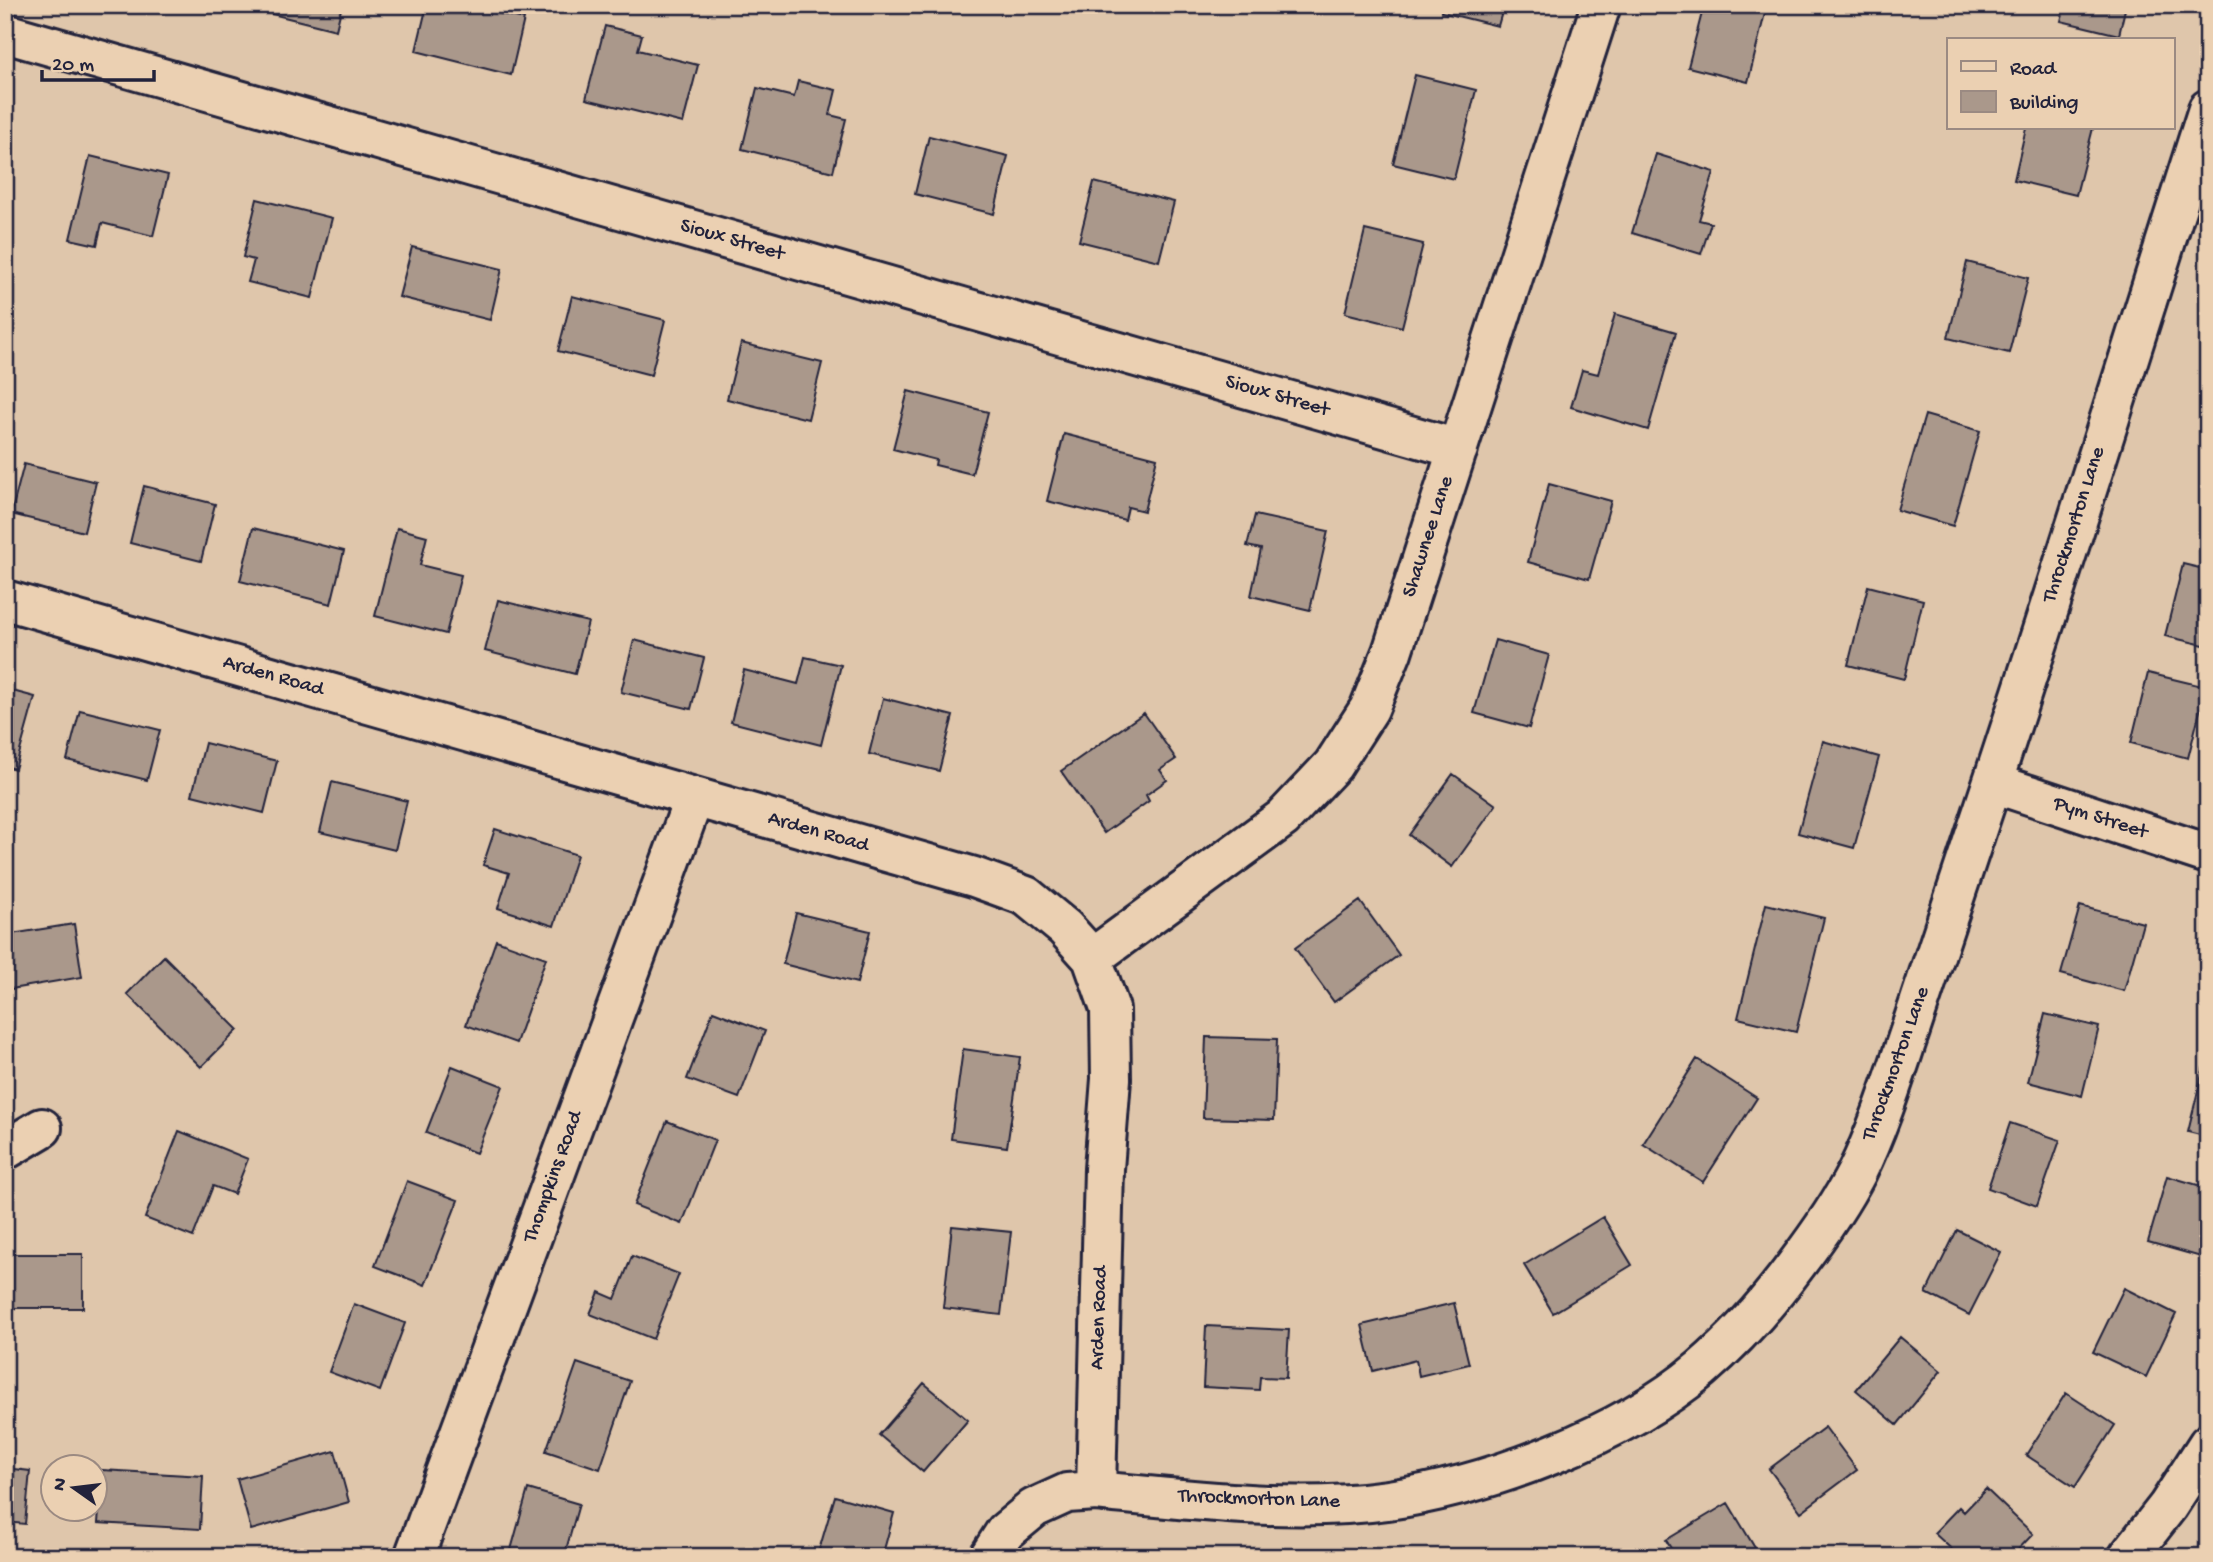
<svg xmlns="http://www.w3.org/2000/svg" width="2213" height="1562" viewBox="0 0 2213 1562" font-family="'Gochi Hand',sans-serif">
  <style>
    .building { fill: #aa988b; stroke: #22223b; stroke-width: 2 }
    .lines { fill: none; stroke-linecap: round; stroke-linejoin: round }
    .street-casing { stroke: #22223b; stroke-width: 44 }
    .secondary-casing { stroke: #22223b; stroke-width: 44 }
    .street { stroke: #ebd0b2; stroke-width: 38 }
    .secondary { stroke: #ebd0b2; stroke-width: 38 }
    .labels { text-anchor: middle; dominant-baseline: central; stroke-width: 6; stroke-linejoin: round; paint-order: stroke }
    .street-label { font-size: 21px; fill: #22223b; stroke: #ebd0b2 }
  </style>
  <rect width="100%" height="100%" fill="#dfc6ab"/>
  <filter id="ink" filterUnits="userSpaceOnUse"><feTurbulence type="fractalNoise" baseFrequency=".0143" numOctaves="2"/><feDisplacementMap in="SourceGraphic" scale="14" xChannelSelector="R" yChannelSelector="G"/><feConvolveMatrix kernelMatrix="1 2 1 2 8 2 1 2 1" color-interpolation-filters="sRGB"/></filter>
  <g filter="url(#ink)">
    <!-- building -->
    <path class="building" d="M253,5h89l-6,25 -84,-21z
      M427,5h68l-2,7 31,7 -13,56 -95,-24z
      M1442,5h62l-6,21 -57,-14z
      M1704,5h63l-19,77 -60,-15z
      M2065,5h61l-7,30 -58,-14z
      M605,26l37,9 -4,15 60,15 -15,58 -97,-24z
      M1415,75l61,15 -22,89 -61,-15z
      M798,81l38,9 -6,25 16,4 -13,53 -91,-23 15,-61 37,9z
      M2026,128h67l-17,67 -62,-15z
      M929,136l79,20 -14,58 -79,-20z
      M1656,154l58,18 -15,48 12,3 -10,31 -69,-21z
      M90,156l78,19 -15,61 -51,-13 -5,22 -27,-6z
      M1094,182l80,20 -15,59 -80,-20z
      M257,199l75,19 -20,80 -64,-16 6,-22 -11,-3z
      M1365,230l58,14 -21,83 -57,-14z
      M412,247l90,22 -12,51 -91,-23z
      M1967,262l61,16 -19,75 -61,-15z
      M572,296l93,24 -14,55 -93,-24z
      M1615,314l61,18 -28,98 -77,-23 11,-37 16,4z
      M741,343l81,20 -14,56 -81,-20z
      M908,391l80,21 -16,62 -37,-9 1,-5 -43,-11z
      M1925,415l55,16 -27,95 -56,-16z
      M1064,434l93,24 -13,53 -16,-4 -3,13 -78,-19z
      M24,464l72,18 -12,50 -73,-18z
      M1549,484l62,17 -22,78 -61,-17z
      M144,486l71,18 -14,57 -71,-18z
      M1255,515l73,16 -18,79 -59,-14 10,-47 -14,-3z
      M253,528l91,23 -13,53 -91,-23z
      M397,528l30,8 -7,29 41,10 -15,59 -71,-18z
      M2183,564l25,6v76l-43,-10z
      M1868,586l55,14 -19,79 -56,-14z
      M498,600l90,22 -13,52 -90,-23z
      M634,640l70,18 -13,51 -70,-17z
      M1495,640l54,15 -20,73 -55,-15z
      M805,657l36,8 -20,80 -90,-23 13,-52 54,14z
      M2148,673l58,14 -18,71 -57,-15z
      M5,689l30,8 -20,72 -10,-3z
      M883,698l70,18 -14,55 -70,-17z
      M80,710l80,20 -13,50 -80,-20z
      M1144,713l32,46 -16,11 7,10 -21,15 3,6 -45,32 -43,-62z
      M1823,741l56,16 -25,91 -56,-15z
      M205,743l72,18 -13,52 -72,-18z
      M1453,774l43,31 -44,62 -43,-32z
      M332,782l75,19 -12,49 -75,-18z
      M495,829l82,26 -23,71 -56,-18 11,-35 -26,-8z
      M1360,901l39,54 -65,47 -39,-54z
      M1766,904l58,14 -28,114 -58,-14z
      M2080,906l63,17 -19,68 -63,-17z
      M796,913l74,18 -13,52 -74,-19z
      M74,924l8,53 -77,13v-55z
      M496,940l50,18 -30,85 -50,-18z
      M164,956l74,74 -37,37 -74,-73z
      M713,1011l52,20 -26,67 -52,-19z
      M2045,1014l54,13 -17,69 -54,-14z
      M1206,1037l71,2 -3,81 -71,-2z
      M963,1049l57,8 -13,90 -56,-8z
      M1697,1059l60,39 -54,84 -60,-38z
      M452,1066l51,20 -27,67 -50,-20z
      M2204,1066l4,1v70l-20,-5z
      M667,1121l48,19 -33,84 -48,-19z
      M2010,1123l50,17 -23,66 -49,-18z
      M179,1131l69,28 -14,35 -21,-8 -20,51 -48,-19z
      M2167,1176l41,12v71l-60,-17z
      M407,1181l51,19 -33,85 -50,-19z
      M1603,1217l29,48 -79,48 -29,-48z
      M952,1226l59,6 -10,83 -58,-7z
      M1957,1230l44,22 -32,63 -43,-22z
      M5,1254h78v54h-78z
      M632,1256l47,18 -26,65 -63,-25 9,-22 16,7z
      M2124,1288l52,26 -30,63 -53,-25z
      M1454,1303l15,61 -50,12 -3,-16 -43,11 -11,-46z
      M354,1304l51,19 -25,68 -51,-19z
      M1206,1326l83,4 -3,48 -26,-1 -1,13 -56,-3z
      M1900,1337l41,34 -44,54 -41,-35z
      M577,1363l53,18 -30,88 -54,-18z
      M924,1383l44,37 -45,52 -44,-37z
      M2066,1393l49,32 -40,62 -49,-32z
      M1825,1427l32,43 -56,42 -32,-43z
      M335,1451l14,51 -98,28 -14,-51z
      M5,1468l25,3 -5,53 -20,-2z
      M102,1470l101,6 -3,53 -102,-6z
      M528,1489l51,15 -15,53h-55z
      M1986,1489l47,45 -22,23h-51l-26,-24 25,-26 5,5z
      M835,1496l59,17 -12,44h-65z
      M1728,1503l27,45 -14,9h-65l-10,-17z"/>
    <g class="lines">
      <!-- street casing -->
      <g class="street-casing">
        <path id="street" d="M5,33l1453,416
          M5,600l969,277 52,19 39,32 27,30 18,51 1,70 -7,90 -8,322 -29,2 -33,15 -29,24 -16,25
          M1993,783l215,71
          M1092,958l191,-140 50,-53 36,-56 23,-57 209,-647
          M5,1150l37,-22
          M414,1557l280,-759
          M2128,1557l40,-51 40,-62"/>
      </g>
      <!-- secondary casing -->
      <g class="secondary-casing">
        <path id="secondary" d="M1096,1491c93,9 199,22 292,9 102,-15 234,-64 313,-131 36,-31 67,-66 95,-104 22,-29 44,-60 61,-93 22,-45 37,-94 53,-141 23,-70 47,-141 70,-211 79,-236 152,-474 228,-711"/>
      </g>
      <!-- street -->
      <use href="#street" class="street"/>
      <!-- secondary -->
      <use href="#secondary" class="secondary"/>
    </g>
  </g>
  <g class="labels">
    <!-- street labels -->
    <g class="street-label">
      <text transform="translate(732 241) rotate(16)">Sioux Street</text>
      <text transform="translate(1277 397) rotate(16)">Sioux Street</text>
      <text transform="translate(2075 525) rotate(-72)">Throckmorton Lane</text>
      <text transform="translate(1429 537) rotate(-72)">Shawnee Lane</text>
      <text transform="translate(273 677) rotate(16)">Arden Road</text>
      <text transform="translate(2100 819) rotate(18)">Pym Street</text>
      <text transform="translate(818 833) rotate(16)">Arden Road</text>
      <text transform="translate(1897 1064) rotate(-70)">Throckmorton Lane</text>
      <text transform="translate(554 1177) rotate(-70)">Thompkins Road</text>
      <text transform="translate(1100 1318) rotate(-88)">Arden Road</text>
      <text transform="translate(1259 1500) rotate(2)">Throckmorton Lane</text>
    </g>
  </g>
  <!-- margin -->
  <rect width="2213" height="1562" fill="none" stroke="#ebd0b2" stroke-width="28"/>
  <rect x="14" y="14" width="2185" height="1534" fill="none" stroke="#22223b" stroke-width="2.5" filter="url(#ink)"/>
  <!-- legend -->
  <rect x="1947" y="38" width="228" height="91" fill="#ebd0b2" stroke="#9b8a82" stroke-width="2"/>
  <rect x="1961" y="61" width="35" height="10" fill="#ebd0b2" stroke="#9b8a82" stroke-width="2"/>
  <text x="2010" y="74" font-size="21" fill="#22223b">Road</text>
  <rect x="1961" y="91" width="35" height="21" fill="#aa988b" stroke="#9b8a82" stroke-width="2"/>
  <text x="2010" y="108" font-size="21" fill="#22223b">Building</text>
  <!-- north arrow -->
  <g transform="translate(74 1488) rotate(284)"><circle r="33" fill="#ebd0b2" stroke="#9b8a82" stroke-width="2"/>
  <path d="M0-5L12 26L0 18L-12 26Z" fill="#22223b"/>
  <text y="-10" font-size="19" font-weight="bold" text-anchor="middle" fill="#22223b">N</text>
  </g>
  <!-- scale -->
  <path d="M42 70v10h112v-10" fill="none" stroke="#22223b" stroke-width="3.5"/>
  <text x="52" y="70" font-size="21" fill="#22223b" stroke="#ebd0b2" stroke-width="5" paint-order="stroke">20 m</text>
</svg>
